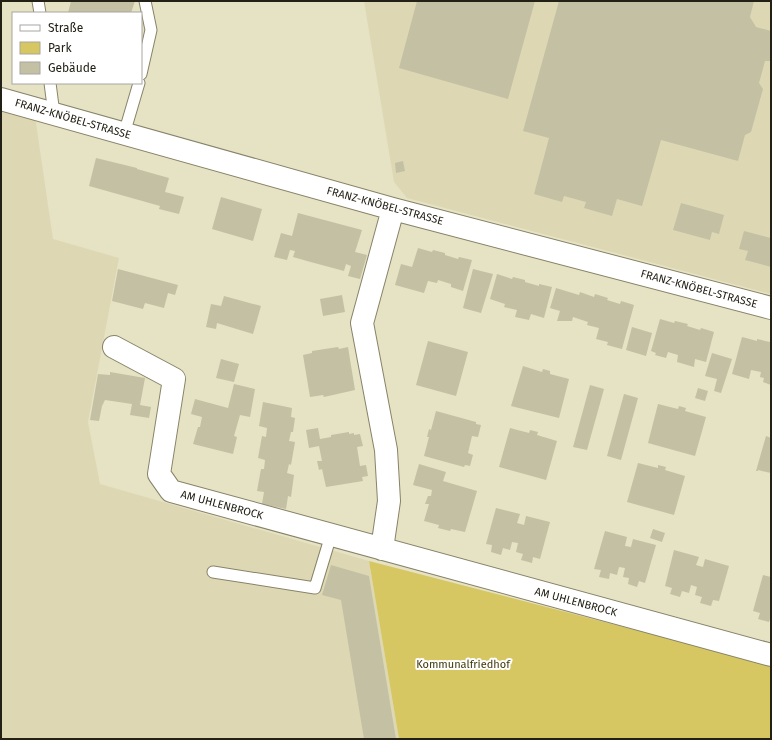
<svg xmlns="http://www.w3.org/2000/svg" width="772" height="740" viewBox="0 0 772 740" font-family="'Fira Sans',sans-serif">
  <style>
    .built { fill: #ddd8b3 }
    .green { fill: #d7c763 }
    .building { fill: #c4c0a3 }
    .lines { fill: none; stroke-linecap: round; stroke-linejoin: round }
    .service-casing { stroke: #878368; stroke-width: 13 }
    .minor-casing { stroke: #878368; stroke-width: 24 }
    .service { stroke: #fff; stroke-width: 11 }
    .minor { stroke: #fff; stroke-width: 22 }
    .labels { text-anchor: middle; dominant-baseline: central; stroke-width: 4; stroke-linejoin: round; paint-order: stroke }
    .street-label { font-size: 11px; fill: #232116; stroke: #fff }
    .park-label { font-size: 11px; fill: #40390a; stroke: #fff }
  </style>
  <rect width="100%" height="100%" fill="#e6e2c4"/>
  <!-- built -->
  <path class="built" d="M364,1h407v293l-364,-96 -13,-16z
    M1,87l31,9 21,143 66,19 -31,164 12,62 269,77 30,178h-398z"/>
  <!-- green -->
  <path class="green" d="M369,561l402,104v74h-372z"/>
  <!-- building -->
  <path class="building" d="M71,1h64l-4,12h-63z
    M417,1h118l-27,98 -109,-31z
    M559,1h195l-4,16 6,10 15,4v30h-6l-6,22 4,6 -12,43 -6,3 -7,26 -77,-21 -19,66 -25,-7 -5,17 -28,-8 2,-6 -22,-6 -2,6 -28,-8 15,-56 -26,-7z
    M96,158l41,10v1l32,9 -4,14 19,5 -5,17 -20,-5 1,-3 -71,-20z
    M403,161l2,10 -9,2 -1,-10z
    M221,197l41,12 -9,32 -41,-12z
    M681,203l43,12 -5,19 -7,-2 -2,8 -37,-10z
    M298,213l64,17 -7,22 12,3 -7,24 -12,-3 3,-10 -5,-2 -2,7 -37,-10 -14,-4 2,-6 -5,-1 -3,10 -13,-3 7,-24 11,3z
    M744,231l27,7v29l-26,-7 3,-9 -9,-2z
    M418,248l14,4 1,-2 12,3v2l13,4 1,-2 13,3 -9,31 -12,-4v-3l-13,-4 -1,3 -9,-2 -4,12 -29,-8 6,-21 11,3z
    M118,269l60,16 -3,10 -7,-2 -4,15 -19,-5 -2,6 -31,-8z
    M473,269l20,5 -12,39 -18,-5z
    M497,274l15,5 1,-2 12,3v2l14,4v-2l13,3 -8,31 -13,-4 -2,6 -14,-3 2,-7 -13,-3 1,-3 -15,-5z
    M556,288l23,7 1,-3 14,5 1,-3 13,4 -1,2 13,4 1,-3 13,4 -12,44 -15,-4 1,-3 -12,-3 3,-11 -12,-3 1,-3 -15,-5 -1,4h-15l3,-10 -10,-3z
    M342,295l3,17 -22,4 -3,-17z
    M224,296l37,10 -8,28 -36,-11 -1,6 -10,-2 5,-23 10,2z
    M660,319l14,4 1,-2 13,3 -1,2 13,4 1,-2 13,4 -8,30 -11,-3 -1,8 -17,-5 1,-7 -10,-3 -2,6 -11,-3 1,-2 -5,-2z
    M632,327l20,6 -6,23 -20,-6z
    M742,337l15,4v-2l13,3 1,43 -8,-3 1,-4 -4,-1 1,-5 -10,-2 -2,9 -17,-5z
    M428,341l40,11 -12,44 -40,-11z
    M338,347l1,2 9,-2 7,43 -31,7 -1,-2 -13,2 -7,-42 9,-2v-2z
    M712,353l20,6 -11,34 -7,-2 3,-12 -12,-3z
    M221,359l18,5 -5,18 -18,-4z
    M523,366l19,6 1,-3 7,2v3l19,5 -10,39 -48,-12z
    M110,372l35,6 -5,27 11,2 -2,11 -19,-3 2,-11 -27,-4 -3,6 -3,15 -9,-1 8,-46 12,1z
    M234,384l21,5 -5,28 -10,-2 -6,21 3,1 -4,17 -40,-10 5,-17h2l2,-10 -11,-3 4,-15 33,9z
    M590,385l14,4 -17,61 -14,-3z
    M698,388l10,3 -3,10 -10,-3z
    M624,394l14,4 -17,62 -14,-4z
    M263,402l29,6 -1,9 4,1 -2,14h-2l-2,9 6,1 -4,23 -2,-1 -2,9 7,2 -3,22 -3,-1 -2,13 -24,-5 2,-12 -7,-1 4,-22h3l1,-9 -7,-2 4,-22 4,1 1,-9 -8,-2z
    M658,404l20,5 1,-3 7,2 -1,3 21,6 -11,39 -47,-13z
    M436,411l40,11v2l5,1 -3,12 -6,-1 -4,17 5,2 -3,11 -5,-1 -1,2 -40,-11 5,-19h-2l2,-8 2,1z
    M318,428l2,11 11,-2v-2l18,-3v2l5,-1v2l6,-1 3,12 -6,1 3,19 6,-1 2,11 -6,1 1,4 -37,6 -4,-18 -3,1 -2,-9h5l-3,-15 -10,2 -3,-18z
    M510,428l19,5 1,-3 8,2 -1,3 20,6 -11,39 -47,-13z
    M766,436l5,2v35l-13,-3v1h-2z
    M638,463l20,5v-3l8,2 -1,3 20,6 -11,39 -47,-13z
    M419,464l27,8 -3,9 34,10 -12,41 -14,-3 -1,2 -12,-3 1,-3 -15,-4 5,-17h-4l3,-8h3l1,-6 -19,-5z
    M496,508l24,6 -3,9 7,2 2,-9 24,6 -10,37 -7,-2 -1,6 -11,-3 2,-6 -7,-2 2,-9 -6,-1 -2,8 -7,-2 -2,7 -10,-3 1,-7 -6,-1z
    M653,529l12,4 -3,9 -12,-4z
    M605,531l22,6 -2,9 6,1 2,-8 23,6 -11,38 -6,-2 -2,6 -9,-3 1,-6 -6,-1 2,-9 -6,-1 -2,8 -7,-2 -1,6 -10,-2 2,-7 -7,-1z
    M674,550l25,7 -3,8 7,2 2,-8 24,7 -10,35 -6,-1 -2,6 -11,-3 2,-6 -7,-2 2,-8 -6,-2 -2,8 -7,-2 -2,6 -10,-3 2,-6 -7,-2z
    M331,565l38,11 27,163h-32l-23,-139 -19,-5z
    M763,575l8,2v39l-2,6 -11,-3 2,-6 -7,-2z"/>
  <g class="lines">
    <!-- service casing -->
    <g class="service-casing">
      <path id="service" d="M38,1l2,12
        M141,74l10,-44 -6,-29
        M50,83l4,31
        M124,134l15,-51
        M213,572l102,16 16,-53"/>
    </g>
    <!-- minor casing -->
    <g class="minor-casing">
      <path id="minor" d="M1,99l392,110 378,99
        M114,347l60,32 -15,95 12,17 600,164
        M382,549l7,-48 -3,-51 -24,-127 31,-114"/>
    </g>
    <!-- service -->
    <use href="#service" class="service"/>
    <!-- minor -->
    <use href="#minor" class="minor"/>
  </g>
  <g class="labels">
    <!-- street labels -->
    <g class="street-label">
      <text transform="translate(73 119) rotate(16)">FRANZ-KNÖBEL-STRASSE</text>
      <text transform="translate(385 206) rotate(15)">FRANZ-KNÖBEL-STRASSE</text>
      <text transform="translate(699 289) rotate(15)">FRANZ-KNÖBEL-STRASSE</text>
      <text transform="translate(222 505) rotate(15)">AM UHLENBROCK</text>
      <text transform="translate(576 602) rotate(15)">AM UHLENBROCK</text>
    </g>
    <!-- park labels -->
    <g class="park-label">
      <text x="463" y="664">Kommunalfriedhof</text>
    </g>
  </g>
  <!-- border -->
  <rect width="772" height="740" fill="none" stroke="#232116" stroke-width="4"/>
  <!-- legend -->
  <rect x="12" y="12" width="130" height="72" fill="#ffffff" stroke="#a7a6a2"/>
  <rect x="20" y="25" width="20" height="6" fill="#ffffff" stroke="#a7a6a2"/>
  <text x="48" y="32" font-size="12" fill="#232116">Straße</text>
  <rect x="20" y="42" width="20" height="12" fill="#d7c763" stroke="#a7a6a2"/>
  <text x="48" y="52" font-size="12" fill="#232116">Park</text>
  <rect x="20" y="62" width="20" height="12" fill="#c4c0a3" stroke="#a7a6a2"/>
  <text x="48" y="72" font-size="12" fill="#232116">Gebäude</text>
</svg>
